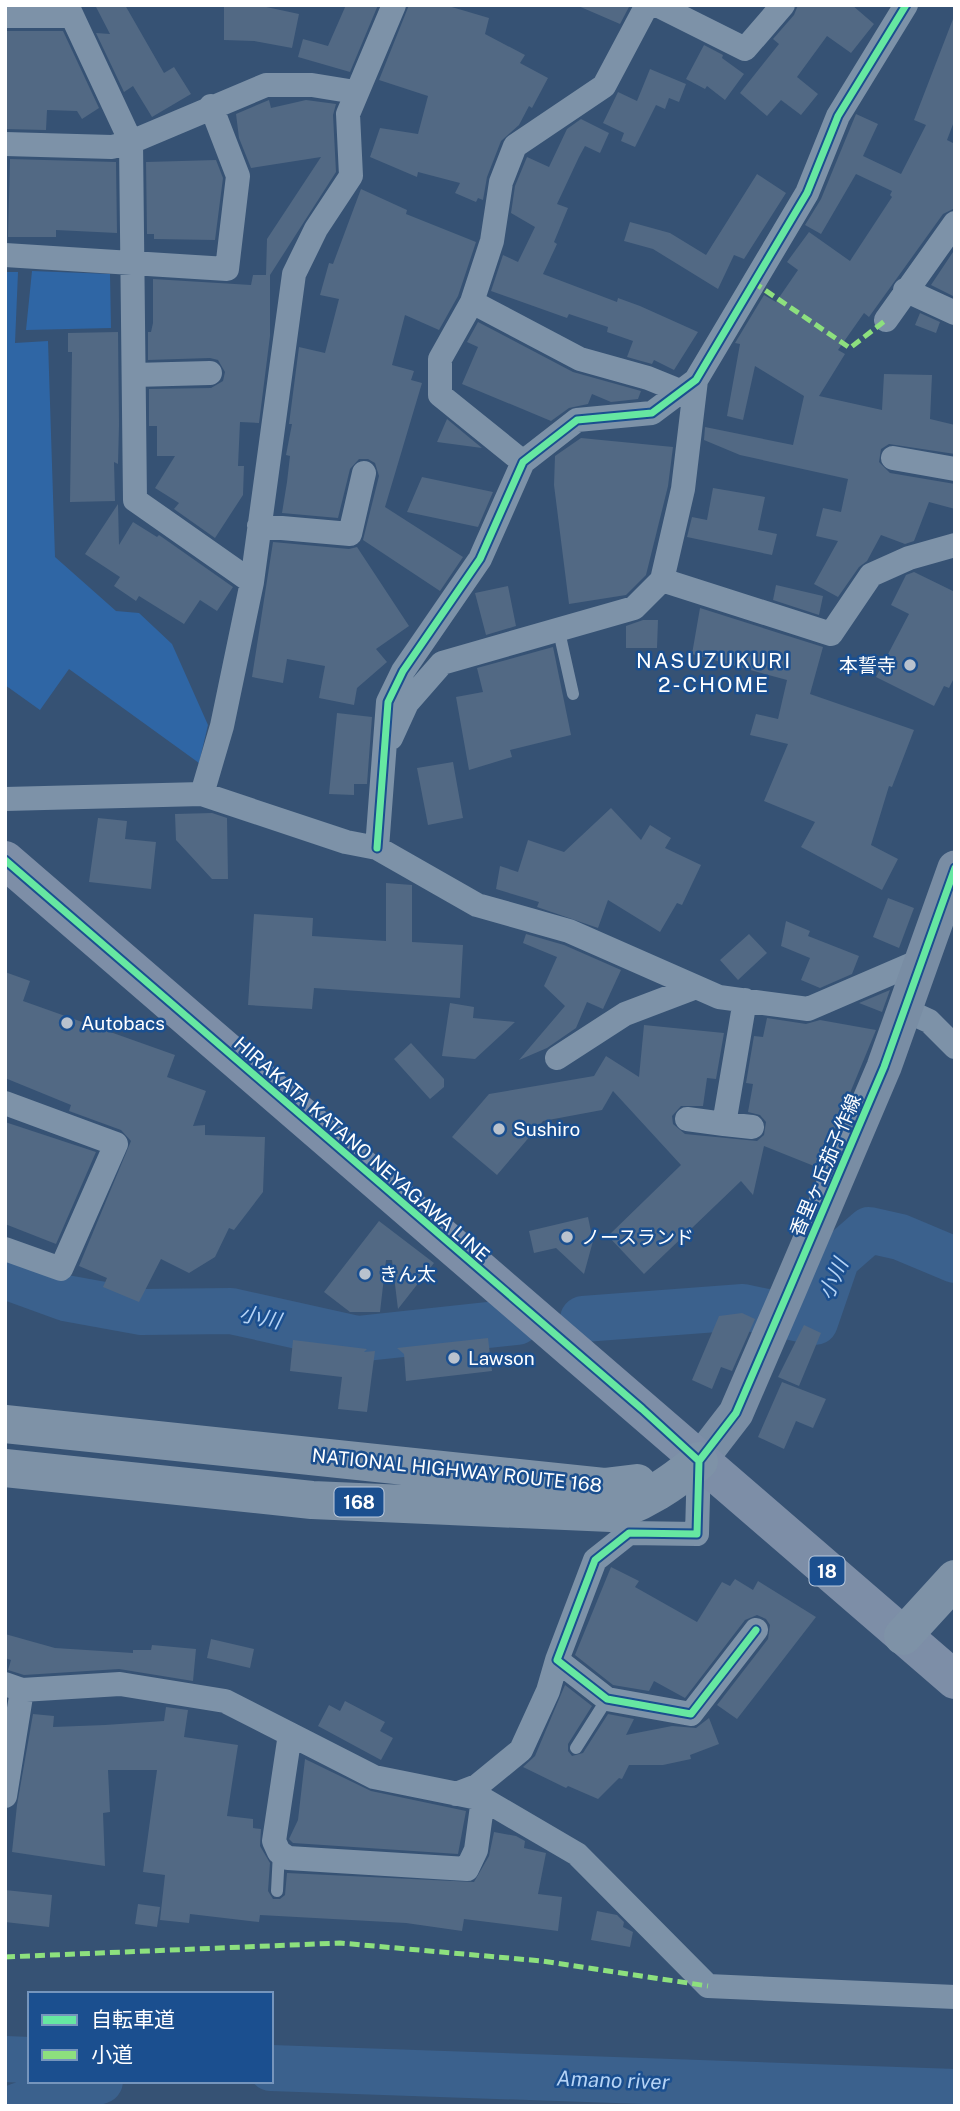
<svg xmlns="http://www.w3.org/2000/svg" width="960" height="2111" viewBox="0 0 960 2111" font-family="'Public Sans','Noto Sans JP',sans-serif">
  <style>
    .green { fill: #2f66a5 }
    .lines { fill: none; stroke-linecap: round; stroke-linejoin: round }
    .river { stroke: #3b618d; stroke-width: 46 }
    .building { fill: #526984 }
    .lane { stroke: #7d92a8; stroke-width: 12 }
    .street { stroke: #7d92a8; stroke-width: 24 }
    .secondary { stroke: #798da4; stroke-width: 35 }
    .primary { stroke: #7d8ea7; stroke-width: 38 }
    .highway { stroke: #7e92a7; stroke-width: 38 }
    .quiet { stroke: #8de07e; stroke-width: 5; stroke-dasharray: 10 5; stroke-linecap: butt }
    .cycleway-casing { stroke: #1b4f8f; stroke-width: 11 }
    .cycleway { stroke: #66e7a1; stroke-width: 7 }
    .poi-dot { fill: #b9c2ce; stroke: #1b4f8f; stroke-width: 2.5 }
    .labels { text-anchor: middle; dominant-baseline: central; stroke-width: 5; stroke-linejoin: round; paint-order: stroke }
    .shield { fill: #1b4f8f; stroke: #bbcadd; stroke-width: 2 }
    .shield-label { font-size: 18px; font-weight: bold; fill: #fff }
    .poi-label { font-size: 19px; fill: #fff; stroke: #1b4f8f; text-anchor: start }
    .street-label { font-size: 19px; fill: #fff; stroke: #1b4f8f }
    .neighbourhood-label { font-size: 21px; letter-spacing: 2px; fill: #fff; stroke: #1b4f8f }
    .water-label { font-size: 21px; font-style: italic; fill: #b5d3f5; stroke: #1b4f8f }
  </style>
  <rect width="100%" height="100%" fill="#365274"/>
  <!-- green -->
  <path class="green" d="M32,271l78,3 1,54 -85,2z
    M5,272h13l-3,71 33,-2 7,216 61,54 23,2 33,31 36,81 -9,38 -130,-94 -29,41 -35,-25z"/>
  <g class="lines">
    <!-- river -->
    <path class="river" d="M5,1276l60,22 77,14 89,-1 126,28 160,-17
      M583,1319l160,-12 72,15 22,-64 32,-28 31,7 55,23
      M5,2059l25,1
      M271,2068l684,24
      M18,2106l82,-25"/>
  </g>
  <!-- building -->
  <path class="building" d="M95,5h30l39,68 10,-6 17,27 -39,23 -19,-31 -9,6 -28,-59 14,1z
    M224,5h33l42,9 -7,34 -38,-7 -30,-1z
    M346,5h32l-28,67 -52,-15 5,-18 25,7z
    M409,5h36l44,13 -4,16 40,21 -5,8 28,15 -16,30 -3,-2 -10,19 -18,16 -14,36 -4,23 -5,-2 -2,4 -21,-9 5,-10 -42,-11 -1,5 -47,-20 10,-29 38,6 10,-38 -49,-16z
    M576,5h54l-10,19z
    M798,5h54l22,19 -23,29 -24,-17 -30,41 21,17 -17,21 -20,-15 -14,16 -27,-23 39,-49 -6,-5 21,-24z
    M953,19l2,100 -8,21 8,4v64l-12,6 -74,103 -5,-4 -26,37 7,4 -26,42 63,14 2,-36 48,1 -2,44 25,6v29l-66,-10 -8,5 -2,13 11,11 65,11v25l-26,-7 -15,39 -9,3 -24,-9 -14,26 -8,6 -21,30 -24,-13 24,-43 -22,-5 7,-28 18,4 7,-33 -108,-24 -36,-15 1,-13 88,18 11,-49 -49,-30 -12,54 -16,-4 13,-72 -5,-1 29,-48 12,7 22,-32 -11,-8 22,-30 41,29 42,-64 -2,-2 2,-4 -36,-17 -35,60 -16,-9 16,-26 35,-85 22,10 -15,32 38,18 25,-49 -12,-5z
    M5,31h58l36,77 -17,11 -5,-8 -30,-1 -1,20 -41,-1z
    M704,45l19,10 -1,3 22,16 -19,26 -18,-14 -2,3 -19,-10z
    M650,69l36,15 -7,18 -10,-4 -4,11 -9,-4 -21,42 -14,-6 3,-8 -21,-10 15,-31 19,9z
    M269,100l2,8 35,-8 30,4 -3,11 3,57 -66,103v61l-11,87 -19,-1 -2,44h6l-1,29 -28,43 -41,-29 5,-6 -24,-15 20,-32h-18v-30h-8v-37l62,-1 12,-7 2,-9 -7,-12 -8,-2 -62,2v-28h3l2,-9v-44l98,6 2,-10h13l1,-36 54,-82 -70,11 -12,-30 -3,-24z
    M581,119l28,14 -9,20 -15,-7 -6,11 -22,47 11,4 -14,34 3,2 -14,30 74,28 1,-4 22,8 58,26 -24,38 -20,-10 -2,4 -25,-7 6,-16 -26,-9 1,-5 -39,-13 -2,4 -76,-27 12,-36 15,7 17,-35 -24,-14 4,-27 12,-29 22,10 18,-38z
    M10,159l106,3 1,71 -61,-3v7h-48z
    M216,160l7,18 -8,62 -61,-1v-5h-7l-1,-72z
    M757,174l29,19 -42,66 -10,-4 -16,34 -65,-40 -29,-8 6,-19 40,11 36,22z
    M361,189l46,21 -1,4 70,28 -18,54 -19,34 -34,-15 -13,50 22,6 -3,9 11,3 -37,124 78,50 -23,34 -77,-51 16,-64 -4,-13 -7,-4h-9l-9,10 -12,49 -56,-5 5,-31 3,-26 -4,-1 6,-31h-3l10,-77 26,6 14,-54 -19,-4 9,-32 4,1z
    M955,249v48l-24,-12z
    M920,313l20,9 -4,11 -21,-8z
    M478,322l95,50 68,19 -3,8 -27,3 -19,-8 -4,10 -19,4 -18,13 -89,-37 16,-37 -11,-5z
    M118,332l1,93 -1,39 -4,-2 1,39 -45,1 2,-150h-4v-19z
    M447,419l35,29 -45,-6z
    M581,438l92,9 -5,39 -22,89 -20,20 -57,9 -15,-119 1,-29z
    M422,477l71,15 -15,35 -71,-15z
    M713,488l52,9 -7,33 19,4 -5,21 -85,-18 5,-20 15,3z
    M118,504l1,41 14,-23 24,15 2,-2 74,52 -16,24 -17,-11 -16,24 -45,-28 -3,5 -22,-15 6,-9 -35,-23z
    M273,542l76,7 8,-2 52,79 -33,23 11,13 -30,26 -3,17 -35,-7 6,-32 -38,-7 -4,24 -31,-6z
    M914,572l41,20v84l-6,12 -5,-2 -10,20 -58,-29 33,-63 -18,-9 15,-30z
    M776,585l47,11 -4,19 -46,-15z
    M508,586l8,40 -30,9 -11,-42z
    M700,608l123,39 -13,47 104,36 -22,57 -3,-1 -18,59 27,14 -16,31 -81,-43 14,-25 -51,-21 24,-57 -38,-9 6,-21 22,5 9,-39 -95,-26z
    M643,620h15l-1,28h-31v-22z
    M553,647l18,88 -61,15 2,7 -43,13 -13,-73 27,-5 -6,-24z
    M337,713l35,4 -5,67h-13v11l-25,-1z
    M453,762l10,56 -35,7 -11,-57z
    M611,808l30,32 9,-15 21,13 -6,10 36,17 -19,40 -5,-2 -17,29 -52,-32 -10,28 -61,-21 2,-5 -43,-13 4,-23 18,6 10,-32 36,12z
    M212,813l15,5 1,61h-16l-36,-39 -1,-26z
    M98,818l29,3 -2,18 31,3 -5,47 -62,-7z
    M386,883l26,2v57l51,3 -3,53 -146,-10 -2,21 -64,-4 6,-91 59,4 -1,18 74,5z
    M888,898l26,10 -15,40 -26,-11z
    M786,921l24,10 -2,5 51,20 -7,18 -32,14 -19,-8 9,-22 -29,-12z
    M526,934l38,11 57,25 -18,39 -16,-7 -11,26 -29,20 -28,12 46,-54 -21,-20 13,-29 -34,-14z
    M749,934l18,19 -29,27 -18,-20z
    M5,972l25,9 -7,20 152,54 -8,22 39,14 -13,35 12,-1v10l60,2 -2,55 -29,38 -5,-2 -14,29 -26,16 -28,-14 -22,43 -36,-15 4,-9 -28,-12 52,-125 -10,-11 -52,-19 2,-6 -66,-27z
    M890,990l-8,22 -23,-9z
    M450,1003l24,4 -1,11 42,4 -40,37 -33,-3z
    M767,1018l39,6 14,-4 56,10 -57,138 -55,-22 -11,49 -12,-14 -97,93 -36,-38 73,-71 -68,-74 -11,19 -59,11 -46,54 -45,-38 37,-43 105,-18 12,-20 33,21 5,-52 80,8 -8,46 -9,-1 -4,28h-22l-9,10 1,8 12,10 72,7 7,-6 2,-13 -6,-7 -12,-3 5,-28 -7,-1 8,-47 9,1z
    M411,1043l33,36v8l-14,12 -36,-40z
    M5,1122l91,30 -40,92 -51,-20z
    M588,1217l5,24 -9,33 -28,-26 -22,5 -5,-22z
    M379,1221l55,42 -36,46 -6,-49h-6l-6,52h-30l-26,-20z
    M742,1313l13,6 -23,52 -11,-4 -9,22 -20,-9 27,-64z
    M804,1325l17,8 -22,53 -21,-9z
    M488,1338l4,33 -86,10 -2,-27 -7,-6z
    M293,1340l74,9 -3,3 11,-1 -8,61 -29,-3 4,-32 -52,-6z
    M782,1382l44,17 -13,29 -17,-7 -12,28 -26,-12z
    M611,1567l28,14 -4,6 62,35 25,-40 8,4 5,-7 18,11 5,-9 58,36 -79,102 -20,-14 51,-66 2,-14 -4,-6 -9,-4 -12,5 -60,78 -31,-17 -5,10 -36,-6 -38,-30z
    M5,1634l50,14 78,5v-3h18l1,-5 44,4 -3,32 -74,-12 -95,6 -16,-5 3,-10 -6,-2z
    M211,1639l43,10 -4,19 -43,-10z
    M565,1685l27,21 -24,38v7l4,5 11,-3 25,-39 26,5 -8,16 46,-9 24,2 13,-10 10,26 -29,11 1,4 -28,6h-34l-7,14 -3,-1 -21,21 -30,-13 -2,2 -43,-21 12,-11z
    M345,1701l40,21 -5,9 13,7 -12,22 -63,-34 11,-21 11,6z
    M166,1707l22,3 -4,27 54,8 -11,71 26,3v9l8,1 -1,17 10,17 -2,28 5,8h7l5,-4 2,-22 187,9 15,-26 5,-24 22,4 9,5 -1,7 22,5 -8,41 24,3 -4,34 -94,-12 -2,12 -56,-8 -146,-8 -1,7 -69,-8 -1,9 -29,-3 5,-45 -22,-3 14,-102h-49l2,42 -7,1 2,53 -93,-14 5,-47 16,-91 21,2 -1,11 52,-2 59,-4z
    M305,1759l66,32 95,20 -8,43 -165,-11 -4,-4 9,-19z
    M5,1890l47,5 -3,32 -44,-5z
    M138,1904l22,3 -3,20 -22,-3z
    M597,1911l20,4 7,7 -1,5 10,5 -3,15 -39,-7z"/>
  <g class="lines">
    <!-- lane -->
    <path class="lane" d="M558,627l15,67
      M576,1748l31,-49
      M277,1891l2,-39"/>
    <!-- street -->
    <path class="street" d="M67,5l64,137 135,-57h46l43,7
      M657,5l88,44 38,-44
      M5,16h67
      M5,144l107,3 19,-5 4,358 117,82
      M5,255l222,14 11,-93 -27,-70
      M905,290l50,23
      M472,302l108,57 68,19 32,13
      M886,320l69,-97
      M134,375l76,-2
      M893,458l62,11
      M523,462l-83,-67v-36l32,-57 20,-61 9,-59 14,-36 89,-60 43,-81
      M259,526l91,8 14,-61
      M662,580l169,54 40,-59 38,-17 46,-13
      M391,738l16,-35 35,-40 192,-55 28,-28 21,-91 13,-109
      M202,794l20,-68 30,-144 42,-308 22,-45 35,-53 -3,-62 46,-109
      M5,799l197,-5 144,48 31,6 100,57 92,26 150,66 89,12 116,-50
      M377,848l11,-146 15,-31 77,-112 43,-97 54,-42 75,-7 44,-33 111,-187 31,-77 68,-111
      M905,1010l24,11 26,26
      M557,1058l68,-44 71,-27
      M5,1103l111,41 -55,125 -56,-20
      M687,1119l37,5 21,-124
      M724,1124l28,3
      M699,1461l-2,73 -68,-1 -34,27 -38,100 50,39 84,15 65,-84
      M5,1684l17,6 98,-6 105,17 149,76 109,22 94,55 131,132 247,11
      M290,1734l-16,107 5,11 9,6 179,11 9,-19 7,-51
      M456,1794l21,-8 44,-36 27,-59 9,-31
      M5,1796l17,-106"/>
    <!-- secondary -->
    <path class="secondary" d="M699,1461l37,-48 53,-123 95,-223 71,-199"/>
    <!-- primary -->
    <path class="primary" d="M5,860l950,820"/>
    <!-- highway -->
    <path class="highway" d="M5,1424l599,63 33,-4
      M5,1468l307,32 299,13c35,-12 59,-28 88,-52
      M903,1636l52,-57"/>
    <!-- quiet -->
    <path class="quiet" d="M753,282l97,66 36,-28
      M5,1957l335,-14 202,18 166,25"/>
    <!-- cycleway casing -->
    <g class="cycleway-casing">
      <path id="cycleway" d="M377,848l11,-146 15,-31 77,-112 43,-97 54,-42 75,-7 44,-33 111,-187 31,-77 68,-111
        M5,860l637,549 57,52
        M699,1461l37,-48 53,-123 95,-223 71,-199
        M699,1461l-2,73 -68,-1 -34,27 -38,100 50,39 84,15 65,-84"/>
    </g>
    <!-- cycleway -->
    <use href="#cycleway" class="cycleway"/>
  </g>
  <!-- markers -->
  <g class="poi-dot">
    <circle cx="910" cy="665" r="7"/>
    <circle cx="67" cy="1023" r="7"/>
    <circle cx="499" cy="1129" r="7"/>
    <circle cx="567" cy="1237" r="7"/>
    <circle cx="365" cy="1274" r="7"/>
    <circle cx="454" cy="1358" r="7"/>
  </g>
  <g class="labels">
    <!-- shield labels -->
    <g class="shield">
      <rect x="334.5" y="1487.5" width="49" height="29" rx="5"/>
      <rect x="809.5" y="1556.5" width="35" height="29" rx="5"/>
    </g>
    <g class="shield-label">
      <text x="359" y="1502">168</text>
      <text x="827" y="1571">18</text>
    </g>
    <!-- poi labels -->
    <g class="poi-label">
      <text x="896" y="665" text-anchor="end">本誓寺</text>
      <text x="81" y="1023">Autobacs</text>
      <text x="513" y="1129">Sushiro</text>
      <text x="581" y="1237">ノースランド</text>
      <text x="379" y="1274">きん太</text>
      <text x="468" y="1358">Lawson</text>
    </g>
    <!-- street labels -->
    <g class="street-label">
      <text transform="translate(362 1149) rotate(41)">HIRAKATA KATANO NEYAGAWA LINE</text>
      <text transform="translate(825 1165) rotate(-67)">香里ヶ丘茄子作線</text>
      <text transform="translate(457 1470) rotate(6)">NATIONAL HIGHWAY ROUTE 168</text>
    </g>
    <!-- neighbourhood labels -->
    <g class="neighbourhood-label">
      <text x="714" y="660">NASUZUKURI<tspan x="714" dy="24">2-CHOME</tspan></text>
    </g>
    <!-- water labels -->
    <g class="water-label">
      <text transform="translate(833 1279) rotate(-66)">小川</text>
      <text transform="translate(260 1317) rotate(12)">小川</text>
      <text transform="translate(613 2080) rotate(2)">Amano river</text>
    </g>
  </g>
  <!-- border -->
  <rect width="960" height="2111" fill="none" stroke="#ffffff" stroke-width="14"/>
  <!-- legend -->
  <rect x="28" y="1992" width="245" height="91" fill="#1b4f8f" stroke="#7695bc" stroke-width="2"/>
  <rect x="42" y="2015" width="35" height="10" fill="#66e7a1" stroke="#7695bc" stroke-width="2"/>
  <text x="91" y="2027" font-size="21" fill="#ffffff">自転車道</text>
  <rect x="42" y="2050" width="35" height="10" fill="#8de07e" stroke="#7695bc" stroke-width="2"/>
  <text x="91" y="2062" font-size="21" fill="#ffffff">小道</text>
</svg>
